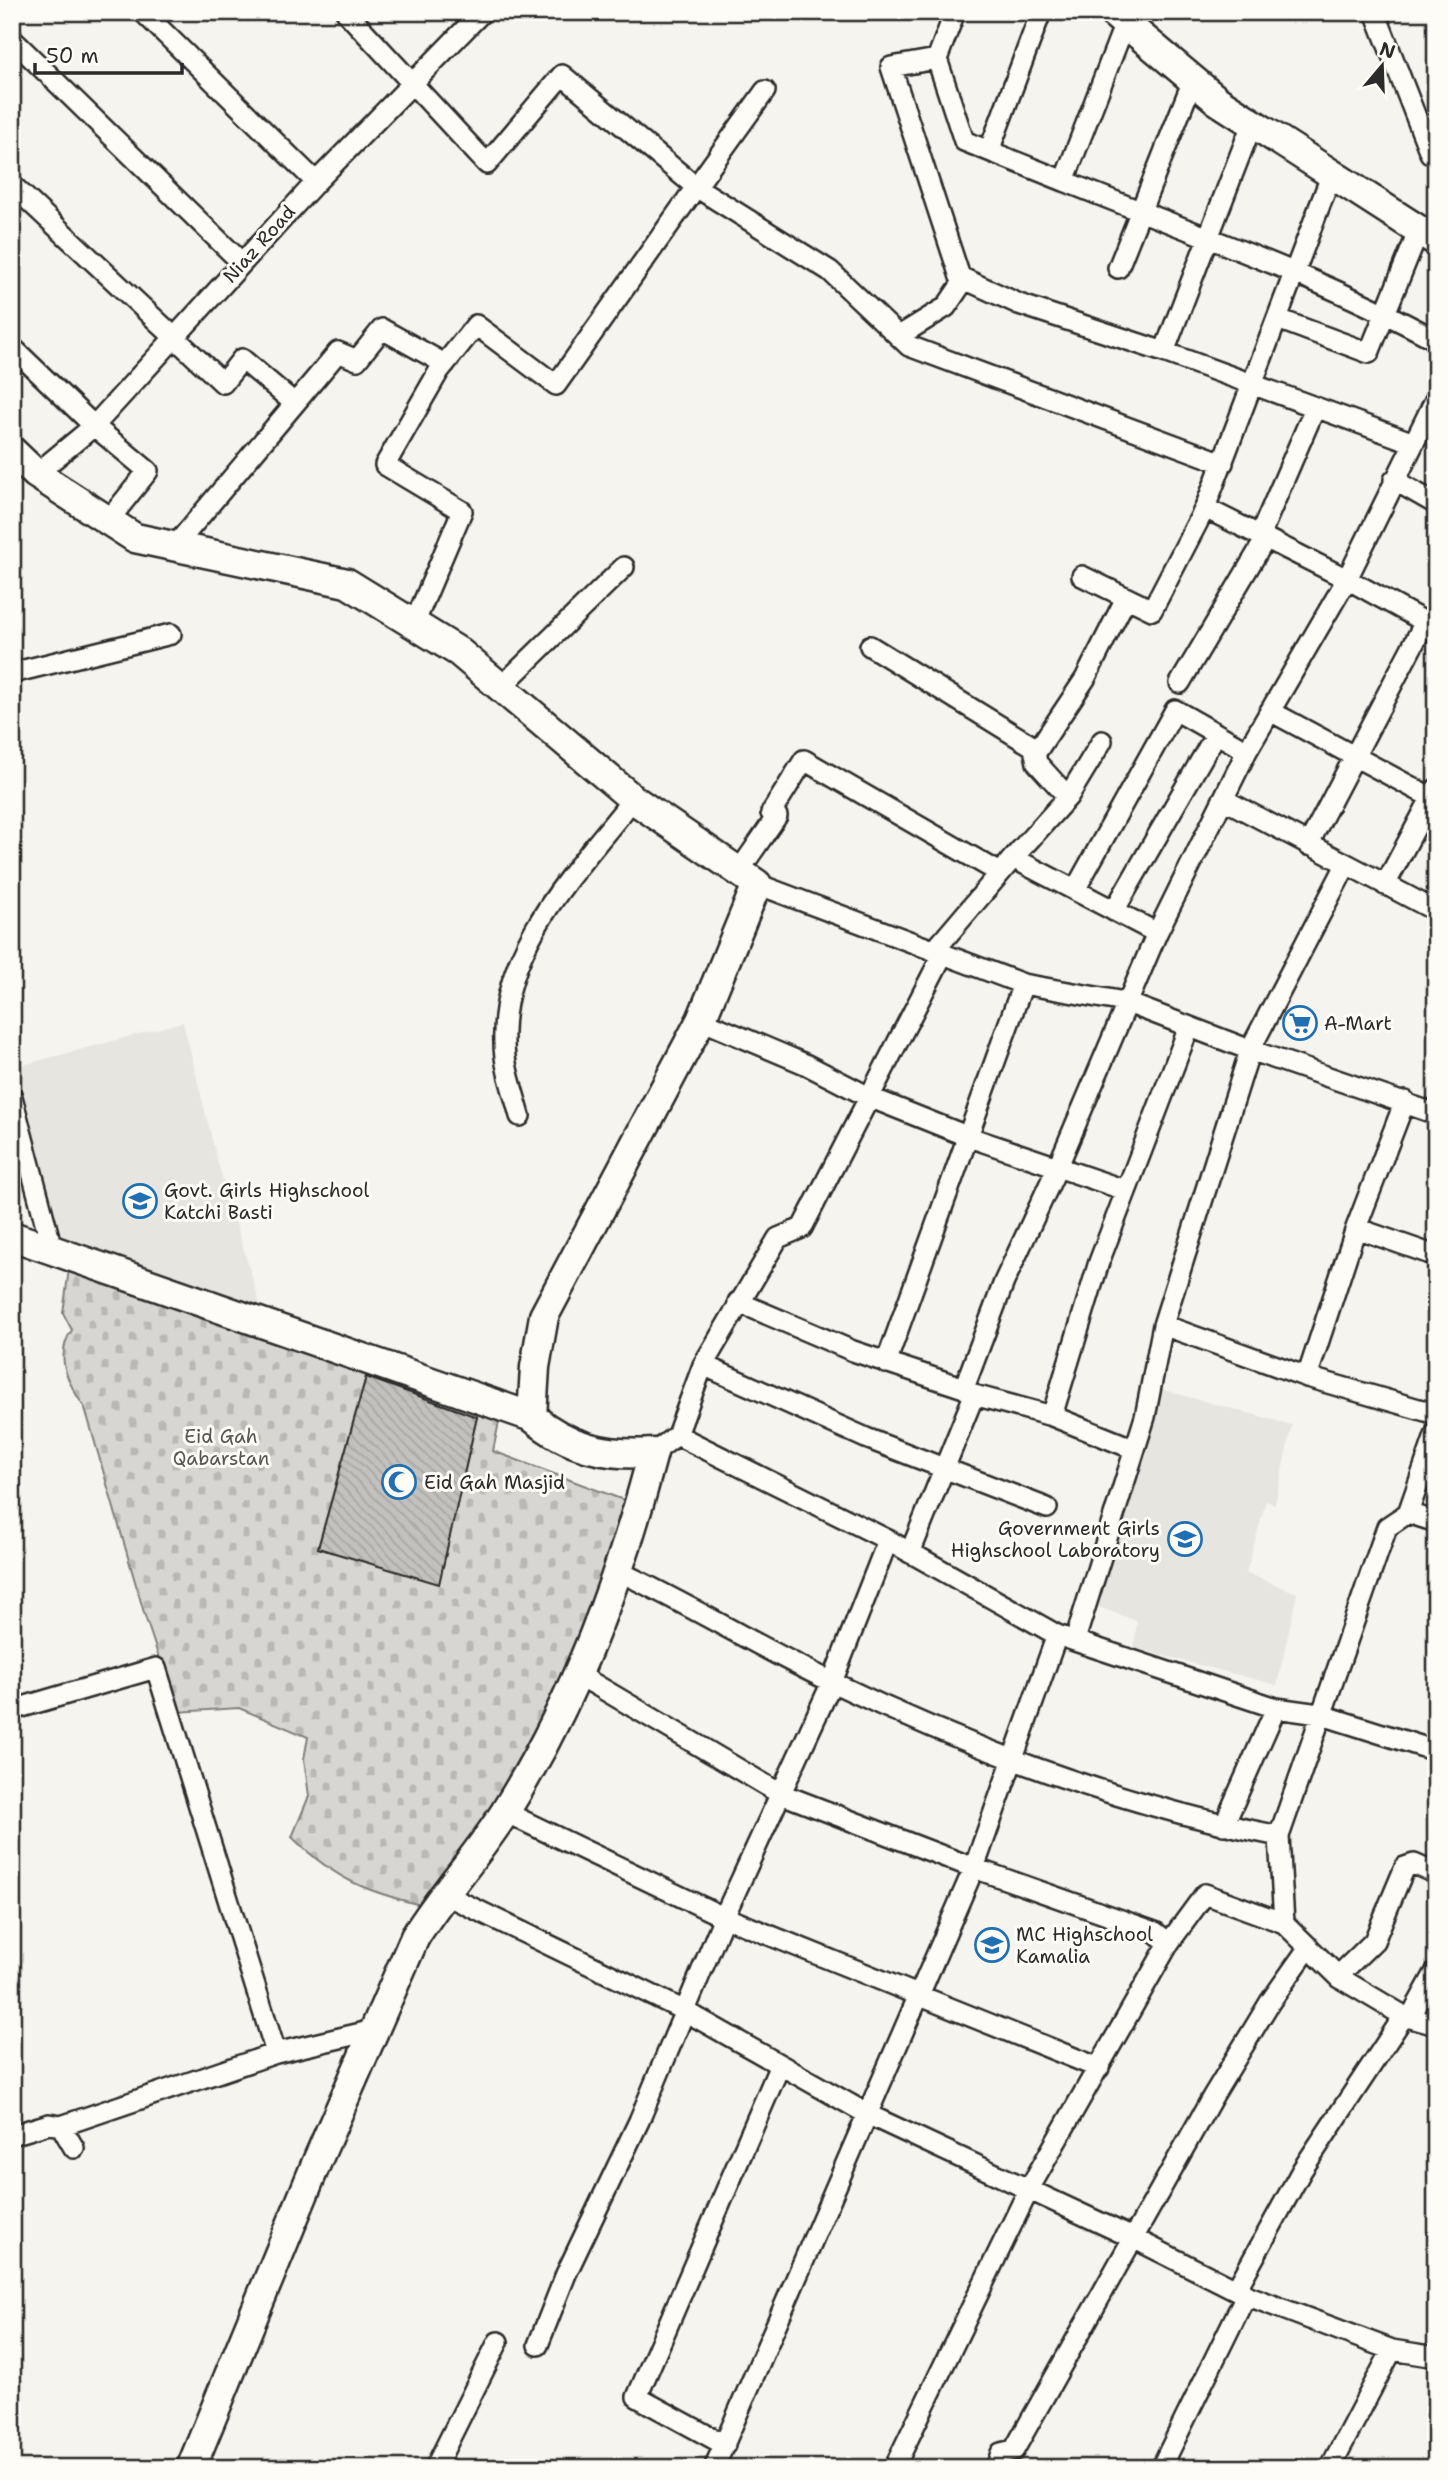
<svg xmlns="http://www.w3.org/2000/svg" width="1448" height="2480" viewBox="0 0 1448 2480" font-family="'Shantell Sans',sans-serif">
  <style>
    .built { fill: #e6e5e0 }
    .cemetery { fill: url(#cemetery-stones); stroke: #81807e; stroke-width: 2 }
    .building { fill: url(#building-back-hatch); stroke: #2b2b2b; stroke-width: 2 }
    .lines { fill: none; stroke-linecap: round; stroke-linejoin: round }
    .street-casing { stroke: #2b2b2b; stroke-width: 24 }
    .secondary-casing { stroke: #2b2b2b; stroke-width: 33 }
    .street { stroke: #fdfcf7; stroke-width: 19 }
    .secondary { stroke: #fdfcf7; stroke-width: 28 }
    .labels { text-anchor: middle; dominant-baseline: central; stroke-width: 6; stroke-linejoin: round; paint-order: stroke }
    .street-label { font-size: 19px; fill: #2b2b2b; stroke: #fdfcf7 }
    .poi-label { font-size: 19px; fill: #2b2b2b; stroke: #fdfcf7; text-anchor: start }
    .park-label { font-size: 19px; fill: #565655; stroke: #fdfcf7 }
  </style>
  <defs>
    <pattern id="cemetery-stones" width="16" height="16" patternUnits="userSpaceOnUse" patternTransform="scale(1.75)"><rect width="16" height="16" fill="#d7d6d2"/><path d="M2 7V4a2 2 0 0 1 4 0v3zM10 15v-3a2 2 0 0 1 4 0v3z" fill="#b9b8b4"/></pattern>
    <pattern id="building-back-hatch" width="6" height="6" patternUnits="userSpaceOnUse" patternTransform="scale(1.75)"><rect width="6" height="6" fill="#c2c1be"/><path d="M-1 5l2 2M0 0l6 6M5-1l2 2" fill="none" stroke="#a7a6a3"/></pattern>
  </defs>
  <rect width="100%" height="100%" fill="#f5f4ef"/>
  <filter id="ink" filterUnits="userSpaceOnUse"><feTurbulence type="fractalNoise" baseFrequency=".0143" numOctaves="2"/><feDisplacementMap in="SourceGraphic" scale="14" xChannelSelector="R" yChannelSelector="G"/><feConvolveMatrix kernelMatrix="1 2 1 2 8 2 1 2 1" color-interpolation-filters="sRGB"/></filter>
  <g filter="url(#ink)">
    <!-- built -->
    <path class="built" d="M183,1022l34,138 44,148 -197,-67 -52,-158v-15z
      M1156,1388l136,37 -17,79 -9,-3 -20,72 51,20 -20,92 -143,-37 3,-27 -41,-15z"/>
    <!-- cemetery -->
    <path class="cemetery" d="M69,1269l299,100 -50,179 121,35 41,-179 21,8 -8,39 133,50 -9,67 -117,240 -71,99c-59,-14 -93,-26 -137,-70l17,-41 -5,-37 4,-22 -69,-29 -62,4 -32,-96 -60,-208c-16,-23 -32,-51 -13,-78l-9,-17z"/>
    <!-- building -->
    <path class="building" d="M366,1377l111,40 -38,167 -121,-36z"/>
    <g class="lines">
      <!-- street casing -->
      <g class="street-casing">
        <path id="street" d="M143,12l173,170
          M346,12l141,152 75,-89 134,112 69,-96
          M955,12l-18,47 27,82 25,10 52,-139
          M1375,12l55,141
          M12,39l230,224
          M937,59l-46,8 69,210 59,27 145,48 247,90
          M989,151l75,30 61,-158
          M1064,181c126,51 252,94 372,159
          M12,185l211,198 19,-24 51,43
          M1118,268l75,-188
          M1278,319l91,34 50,-123
          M899,336l47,-29 19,-28
          M12,347l82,79 54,45 -40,50
          M1164,352l88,-228
          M36,474l58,-48 222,-244 166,-170
          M1394,480l42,24
          M1205,508l142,71 89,49
          M1260,535l55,-127
          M175,546l163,-194 19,8 25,-31 63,35
          M1082,576l70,34 53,-102 126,-332
          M414,624l48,-113 -77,-46 54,-94 37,-46 80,60 140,-198 134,84 79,75 314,117
          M870,646l164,101 3,16 31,34 -55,61
          M12,673l159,-39
          M1180,683l86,-145
          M501,687l123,-120
          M1270,711l166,89
          M1035,754l50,-75 41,-81
          M1068,797l34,-56
          M1223,799l213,112
          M1308,845l117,-223
          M739,871l38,-55 -6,-3 33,-53 196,113
          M757,884l266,100 102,18 125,48 186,64
          M1385,885l51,-96
          M1075,890l100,-180 72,41
          M1114,911l102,-177
          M934,951l79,-93 144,75
          M701,1020l104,44 64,33 100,40 156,53
          M12,1097l41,155
          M520,1116c-6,-23 -16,-49 -16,-73 -4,-97 73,-173 129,-244
          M1356,1228l80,28
          M738,1302l115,49 111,37 10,7 78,21 82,33
          M1163,1325l144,52 129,37
          M886,1363l137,-379
          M703,1365l163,73 181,70
          M1307,1377l49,-149 49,-127
          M964,1388l40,-106 54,-116 99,-233 90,-182 100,-172 89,-181
          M1052,1416l47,-154 90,-235
          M677,1435l211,105 169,95 219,73 43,6 117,37
          M653,1453l24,-18 26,-70 75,-127 24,-10 141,-274
          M1408,1513l28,9
          M910,1553l64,-158
          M620,1572c72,34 140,76 212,110 142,68 292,124 447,154
          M1075,1640l70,-223 18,-92 87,-275 96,-185
          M579,1675l200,118 195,75 181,64 14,11 -140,246 -135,279
          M12,1710l144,-42 120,385
          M505,1812l212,102 382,154
          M1224,1825l52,-117
          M444,1894l241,117 184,104 266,124 111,56 146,55 44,7
          M1284,1923l-5,-87 108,-309 21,-14 28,-80
          M1169,1943l36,-49 79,29 56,55 64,38 32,9
          M1338,1976l36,-35 31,-74 9,-3 18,8 4,-7
          M1410,2018l26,-47
          M61,2126l13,22
          M12,2135l37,-11 12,2 215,-73 98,-23
          M1236,2290l66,-120 102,-154
          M538,2345l28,-71 73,-153 85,-204 108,-235 56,-142
          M725,2445l-88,-48 143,-332
          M435,2468l63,-126
          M714,2468l260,-600 83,-233
          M996,2468l5,-15 13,-3 199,-354 57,-94 39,-55
          M1161,2468l85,-173
          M1330,2468l62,-118"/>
      </g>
      <!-- secondary casing -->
      <g class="secondary-casing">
        <path id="secondary" d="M1112,12l106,89 218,140
          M12,451l24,23 99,64 212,45 112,69 174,147 124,85 -56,136 -157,296 -9,51 -3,50c37,31 74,39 121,36 -33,126 -78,247 -148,359 -27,43 -63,81 -90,125l-97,222 -127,309
          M12,1236l520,181"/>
      </g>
      <!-- street -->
      <use href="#street" class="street"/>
      <!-- secondary -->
      <use href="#secondary" class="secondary"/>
    </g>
  </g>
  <!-- icons -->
  <defs>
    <g id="supermarket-ring" transform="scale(1.75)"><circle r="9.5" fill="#fdfcf7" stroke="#1f6fb2" stroke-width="1.5"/><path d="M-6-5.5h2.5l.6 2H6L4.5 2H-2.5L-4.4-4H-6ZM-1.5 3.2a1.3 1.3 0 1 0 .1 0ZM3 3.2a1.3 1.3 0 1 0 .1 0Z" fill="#1f6fb2"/></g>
    <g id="school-ring" transform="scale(1.75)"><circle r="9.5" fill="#fdfcf7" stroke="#1f6fb2" stroke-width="1.5"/><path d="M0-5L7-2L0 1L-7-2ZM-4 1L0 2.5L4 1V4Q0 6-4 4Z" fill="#1f6fb2"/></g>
    <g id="mosque-ring" transform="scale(1.75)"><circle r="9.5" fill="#fdfcf7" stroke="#1f6fb2" stroke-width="1.5"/><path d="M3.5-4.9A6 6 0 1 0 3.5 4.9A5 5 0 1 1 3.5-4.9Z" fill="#1f6fb2"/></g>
  </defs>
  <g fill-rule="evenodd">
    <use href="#supermarket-ring" x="1300" y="1023"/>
    <use href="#school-ring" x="140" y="1201"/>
    <use href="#mosque-ring" x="399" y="1482"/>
    <use href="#school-ring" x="1185" y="1539"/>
    <use href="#school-ring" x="992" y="1945"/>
  </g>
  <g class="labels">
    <!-- street labels -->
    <g class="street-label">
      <text transform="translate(259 244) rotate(-48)">Niaz Road</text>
    </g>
    <!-- poi labels -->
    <g class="poi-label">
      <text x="1324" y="1023">A-Mart</text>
      <text x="164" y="1190">Govt. Girls Highschool<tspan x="164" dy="22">Katchi Basti</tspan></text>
      <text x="424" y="1482">Eid Gah Masjid</text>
      <text x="1160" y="1528" text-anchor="end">Government Girls<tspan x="1160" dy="22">Highschool Laboratory</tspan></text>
      <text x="1016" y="1934">MC Highschool<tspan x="1016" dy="22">Kamalia</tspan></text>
    </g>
    <!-- park labels -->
    <g class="park-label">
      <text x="221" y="1436">Eid Gah<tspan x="221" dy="22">Qabarstan</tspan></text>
    </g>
  </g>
  <!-- margin -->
  <rect width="1448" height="2480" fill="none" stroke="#fdfcf7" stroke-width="42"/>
  <rect x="21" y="21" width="1406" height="2438" fill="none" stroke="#2b2b2b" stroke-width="2.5" filter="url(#ink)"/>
  <!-- north arrow -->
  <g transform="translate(1382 66) rotate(19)" stroke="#fdfcf7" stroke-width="5" paint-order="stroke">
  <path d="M0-5L12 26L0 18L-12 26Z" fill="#2b2b2b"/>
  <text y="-10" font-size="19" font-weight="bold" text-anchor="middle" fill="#2b2b2b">N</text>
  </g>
  <!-- scale -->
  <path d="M35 63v10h147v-10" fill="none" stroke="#2b2b2b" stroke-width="3.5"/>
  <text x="46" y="63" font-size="21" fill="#2b2b2b" stroke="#fdfcf7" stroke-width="5" paint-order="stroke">50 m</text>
</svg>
